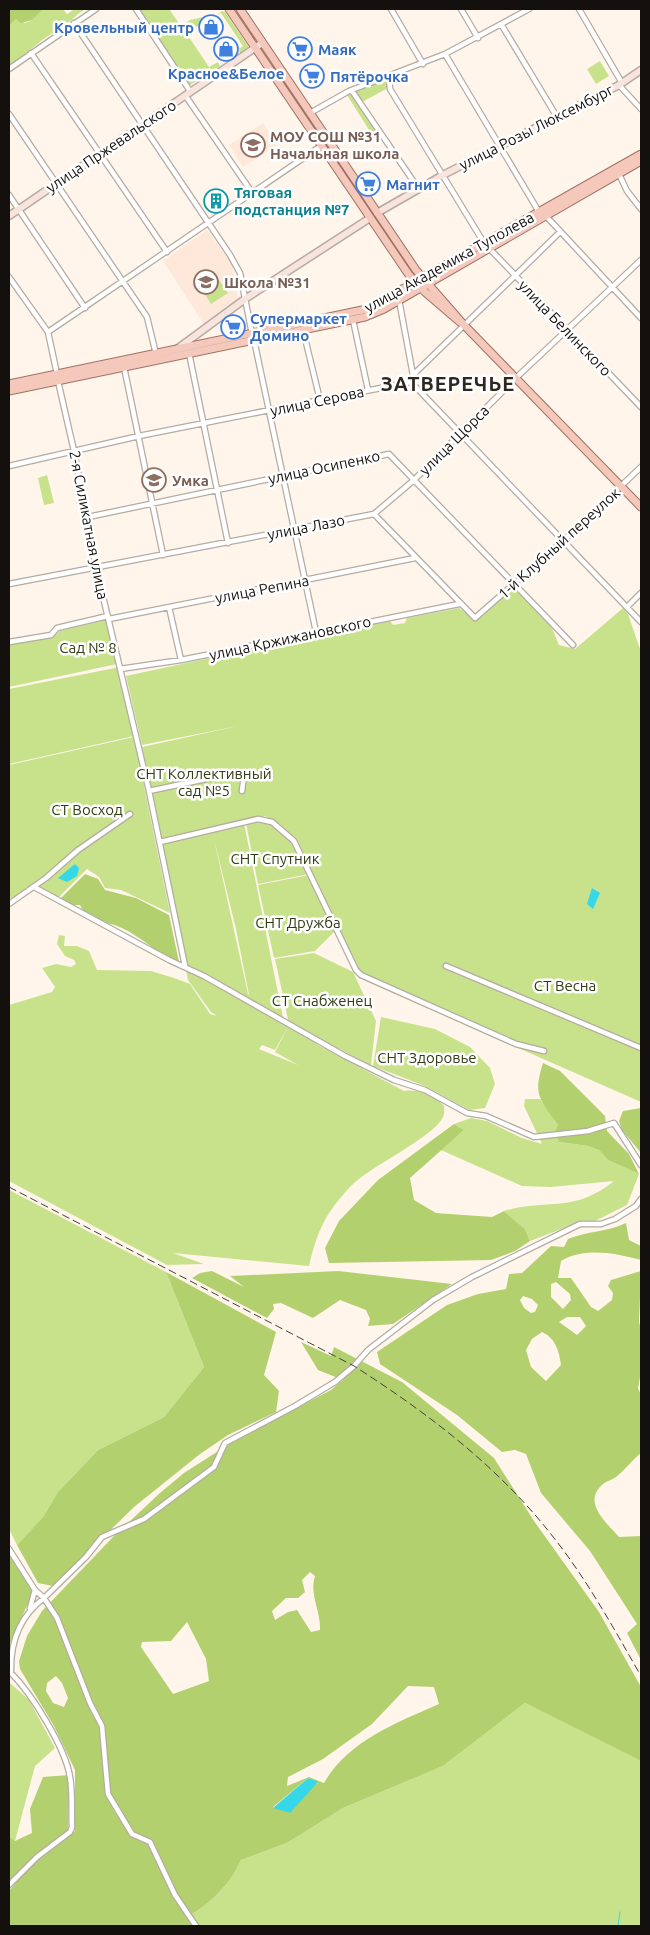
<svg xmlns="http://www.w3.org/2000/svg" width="650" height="1935" viewBox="0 0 650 1935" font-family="Ubuntu,sans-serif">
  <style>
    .education { fill: #fde8da }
    .green { fill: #c8e28c; fill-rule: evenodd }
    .forest { fill: #b3d06f; fill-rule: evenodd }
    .water { fill: #36d7e6 }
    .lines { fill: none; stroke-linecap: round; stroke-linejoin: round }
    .stream { stroke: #36d7e6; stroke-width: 1 }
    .street-casing { stroke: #b4aba2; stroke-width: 7 }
    .secondary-casing { stroke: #b4aba2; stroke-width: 9 }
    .primary-casing { stroke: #a07162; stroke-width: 9 }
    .street { stroke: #fff; stroke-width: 4.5 }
    .secondary { stroke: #f9e4dd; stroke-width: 6 }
    .primary { stroke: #f4c9bc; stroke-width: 7 }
    .rail { stroke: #45403c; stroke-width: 1; stroke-dasharray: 8 4; stroke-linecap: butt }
    .labels { text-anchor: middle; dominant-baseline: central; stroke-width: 5; stroke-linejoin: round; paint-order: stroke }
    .shop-label { font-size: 15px; font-weight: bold; fill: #366cbe; stroke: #fff; text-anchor: start }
    .street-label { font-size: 15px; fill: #13100d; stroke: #fff }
    .education-label { font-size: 15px; font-weight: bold; fill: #785e54; stroke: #fff; text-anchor: start }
    .culture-label { font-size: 15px; font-weight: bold; fill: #0d838f; stroke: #fff; text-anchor: start }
    .park-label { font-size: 15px; fill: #313d15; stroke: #fff }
    .district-label { font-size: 20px; font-weight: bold; letter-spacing: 1px; fill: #2f2820; stroke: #fff }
  </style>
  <rect width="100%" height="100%" fill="#fff5eb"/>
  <!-- education -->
  <path class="education" d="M263,123l14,22 -34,22 -14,-22z
    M207,230l25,34 6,36 -34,24 -41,-63z"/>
  <!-- green -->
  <path class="green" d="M41,9h22l4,5 8,-5h11c-9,4 -14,12 -22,17 -19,10 -37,27 -55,40v-40l7,-7 9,4 7,-3z
    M140,9h29l12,17 9,-6 22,-5 -25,19 22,33 9,-5 2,4 -30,19 -2,-1z
    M222,11l3,1 23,34v5l-8,3 -1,-5 4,-3 -22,-33 -4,2z
    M600,61l9,15 -13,8 -9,-15z
    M385,80l3,2v6l-26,14 -8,-10z
    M352,93l31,43 -7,5 -29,-46z
    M219,280l9,13 -17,11 -8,-13z
    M47,475l7,28 -10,2 -6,-27z
    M513,587l38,39 8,19 16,4 48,-41 5,6 13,38v450l-282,-124 -61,-137 -17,-16 -16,-9 -103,23 -20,-92 96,-21 -96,19 -16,-69 232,-50 8,3 3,-4 21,-4 3,4 12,-2 2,-5 52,-10 17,13z
    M106,620l11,44 -108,23v-44l42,-5 9,-7z
    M120,667l14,69 -125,28v-75z
    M134,737l36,176 -49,-23 -16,-2 -6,-11 -12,-8 -28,28 -24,-13 -24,17 -2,-10v-126z
    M263,820c27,15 33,27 46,54l-51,10 -12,-61z
    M244,823l39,195 -34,-19 40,25 -14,-65 39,-6 39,19 23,49 -5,44 -51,-26 -4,5 88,47c16,-2 29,3 40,15 0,4 1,7 -1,11 -10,21 -73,49 -92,69 -26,28 -33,43 -42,80l-136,-13 31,11 -37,1 -158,-84v-176l43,-13 3,-5 -13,-19 14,-4 15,3 5,-3 -2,-4 -9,-4 -8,-12 2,-9 6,1 -1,10h13l12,5 8,19 54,1 23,7 16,6 20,30 7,2 -6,-4 -23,-32 -27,-137zM214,839l22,90 13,66 -1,-1zM289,1025l-14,27 23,13 -39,-16 3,-4 13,5z
    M309,875l26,56 -20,20 -41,7 -16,-73z
    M381,1017l54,12 35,18 20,21 5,16 -10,24 -16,2 -44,-24 -52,-20z
    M525,1099h15l18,26 1,17 29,4 11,4 9,10 31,14 -12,31 -32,16 -23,4 -42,16 -5,-12 -21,-18c44,-13 69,3 110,-30l-63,6 -29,-1 -81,-36 23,-20 -10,-6 17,-6 16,3 35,17 20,6 -18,-38z
    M9,1190l157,82 38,95 -40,50 -66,33 -40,42 -15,25 -26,28 -8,-16z
    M9,1682l20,18 26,48 -20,18 -20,75 -6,-5z
    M525,1703l116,58v165h-447l-6,-10c22,-11 43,-33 53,-56l46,-17 56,-35 100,-42z"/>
  <!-- forest -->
  <path class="forest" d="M9,9h32l1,1 -10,10 -11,3 -5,-4 -7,7z
    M85,874l13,5 7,11 31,8 33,17 10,47c-21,-7 -37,-25 -57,-34 -16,-8 -34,-4 -42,-23h-12l-10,-4z
    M543,1063l17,8 45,45 2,15 22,23 10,20 -31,-14 -9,-10 -11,-4 -29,-4 -4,-10 3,-7c-19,-27 -25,-30 -15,-62z
    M641,1108v45l-19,-23 -3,-9 4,-10z
    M454,1124l10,6 -54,48 4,22 22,13 56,4 12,-6 21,18 5,12 -15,10 -24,9 -162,3 -4,-15 14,-27 39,-41z
    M626,1223l3,17 12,6v14c-26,-7 -57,-13 -80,1l-3,17h13l20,29 7,4 14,-11 1,-7 -5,-7 3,-6 30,-9 -2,51 2,8v42l-3,16 3,7v58c-9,7 -16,17 -25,24 -4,3 -10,4 -14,8 -20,18 5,38 17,52l22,-1v124l-14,-27 10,-9 -47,-73 -49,-58 -15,-39 -11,-4 -13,2 -45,-37 -77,-51 -3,-12 70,-47 31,-11 28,-5 3,-15 13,-1 29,-27 13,1 4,-8c19,-8 39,-7 58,-16zM556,1282l14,12 1,6 -8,9 -12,-12v-13zM523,1296l9,3 6,6 -3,7 -4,1 -7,-5 -4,-8zM567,1317h13l6,9 -9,9 -18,-13zM542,1332c13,6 17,18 19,33l-15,16 -15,-14 -5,-17 6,-11z
    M212,1271l32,16 -14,-11 108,-5 114,13 -59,40 -25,2 2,-7 -4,-9 -26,-10 -27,18 -32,-15 -8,1 1,5 -7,9 -75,-40 8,-5z
    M166,1272l110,60 -12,43 15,16 -3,21 -48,23 -28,19 -66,53 -81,79 -15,-3 -21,-38 26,-28 15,-25 40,-42 66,-33 40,-50z
    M301,1342l30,14 3,-9 68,35 92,76 40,63 65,91 42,75v74l-116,-58 -82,63 -100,42 -56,35 -46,17c-10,23 -31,45 -53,56l6,10h-185v-35l21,-25 45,-35v-61l-21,-44 -34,-57 -1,-8 8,-25 15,-25 71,-74 47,-44 24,-20 53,-34 94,-49 12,-10 -25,-10zM310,1572l5,4c-6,19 6,35 5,54l-9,2 -14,-22 -9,2 -13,8 -3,-9 14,-13h12l7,-6 -3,-12zM187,1622l19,37 3,22 -36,13 -32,-47 1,-5 29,-1zM56,1676l6,7 6,15 -4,9 -11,-4 -7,-12 1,-8zM408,1686l26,1 5,17c-43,19 -91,37 -115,79l-15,-6 -22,9 1,-9 35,-18 49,-35zM308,1778l10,5 -45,25v-1z
    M9,1554l24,38 -24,54z
    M69,1775l-1,57 -30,22 -29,27v-45l6,5 17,-8 -2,-24 13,-32z"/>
  <!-- water -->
  <path class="water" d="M75,864l4,4 -2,8 -10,6 -9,-4z
    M592,888l8,5 -7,16 -6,-5z
    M308,1778l10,4 -28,31 -17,-5z"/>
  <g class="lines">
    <!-- stream -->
    <path class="stream" d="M618,1926l2,-14"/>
    <!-- street casing -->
    <g class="street-casing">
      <path id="street" d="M136,9l54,82
        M391,9l32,55
        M461,9l17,29
        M579,9l43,74
        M74,23l156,232 10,18 12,61
        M501,24l56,93
        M31,53l136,199
        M445,54l94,158
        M9,69l87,-60
        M389,76l1,13 94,154
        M619,85l22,24
        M352,91l66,97
        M185,95l68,99
        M310,113l39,-22 96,-37 84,-45
        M9,114l138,203 9,37
        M619,174l8,17 14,18
        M9,195l76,113
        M546,216l95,102
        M489,248l152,159
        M9,277l39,55 9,42
        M399,300l14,75
        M353,320l15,70
        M303,330l17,70
        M48,332l273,-186
        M254,340l62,292
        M189,353l39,190
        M124,367l39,188
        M58,381l16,70 22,116 53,224 36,175
        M411,382l2,-7 147,-143
        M9,466l130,-30 272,-54 230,240
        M374,514l40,-34 103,-103 124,-117
        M88,517l301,-63 184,191
        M9,584l365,-70 101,104 88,-77 78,-74
        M169,607l12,53
        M627,607l14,-14
        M109,619l306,-61
        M9,642l42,-7 6,-7 51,-12
        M120,669l61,-9 278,-56
        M149,791l90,-19 5,3 -2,16
        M160,842l98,-23 14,3 22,19 62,129 5,5 155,69 28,7
        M34,887l135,73 35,16 141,80 49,24 31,10 42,23 19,3 48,21 54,-6 26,-8 27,42
        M9,904l37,-26 32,-28 52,-36
        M446,966l195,82
        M9,1549l26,41 9,8 42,-41 16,-20 42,-18 70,-52 11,-24 70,-37 40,-24 19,-16 14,-16 65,-50 39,-23 108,-53h21l14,-5 21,-13 5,-7
        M30,1608l5,-18
        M9,1885l28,-28 33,-25 2,-5c-1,-16 1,-34 -2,-50 -5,-30 -38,-83 -59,-104 -1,-31 9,-57 33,-75l13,20 33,85 12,23 6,68 24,40 18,8 25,53 21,31"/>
    </g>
    <!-- secondary casing -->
    <g class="secondary-casing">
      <path id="secondary" d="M377,213l66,-38 176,-90 22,-15
        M9,216l253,-173
        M177,349l68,-50 125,-81"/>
    </g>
    <!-- primary casing -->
    <g class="primary-casing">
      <path id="primary" d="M229,9l180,266 16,17 35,30
        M240,9l176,261 48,55 177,182
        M9,384l358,-75 274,-155
        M9,391l356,-74 19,-8 257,-148"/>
    </g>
    <!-- street -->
    <use href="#street" class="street"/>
    <!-- secondary -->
    <use href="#secondary" class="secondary"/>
    <!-- primary -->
    <use href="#primary" class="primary"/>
    <!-- rail -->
    <path class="rail" d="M9,1187l345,179c75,48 145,101 200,172 34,43 60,91 87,138"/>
  </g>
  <!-- icons -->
  <defs>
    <g id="shop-ring" transform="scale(1.25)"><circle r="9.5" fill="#fff" stroke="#3f7fe0" stroke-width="1.5"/><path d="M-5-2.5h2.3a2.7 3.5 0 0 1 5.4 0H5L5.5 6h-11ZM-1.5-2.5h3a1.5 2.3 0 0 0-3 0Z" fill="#3f7fe0"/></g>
    <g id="supermarket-ring" transform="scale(1.25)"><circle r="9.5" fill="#fff" stroke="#3f7fe0" stroke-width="1.5"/><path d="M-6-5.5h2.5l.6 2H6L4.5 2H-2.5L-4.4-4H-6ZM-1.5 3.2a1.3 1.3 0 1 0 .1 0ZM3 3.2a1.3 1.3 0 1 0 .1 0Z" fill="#3f7fe0"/></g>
    <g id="school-ring" transform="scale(1.25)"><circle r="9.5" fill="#fff" stroke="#8d6e63" stroke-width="1.5"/><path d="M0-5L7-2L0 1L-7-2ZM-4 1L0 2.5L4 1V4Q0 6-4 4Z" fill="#8d6e63"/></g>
    <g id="building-ring" transform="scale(1.25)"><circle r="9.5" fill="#fff" stroke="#0f9aa8" stroke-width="1.5"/><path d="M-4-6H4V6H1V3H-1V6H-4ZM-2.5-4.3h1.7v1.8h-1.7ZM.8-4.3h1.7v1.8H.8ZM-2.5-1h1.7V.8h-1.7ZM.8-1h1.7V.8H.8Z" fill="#0f9aa8"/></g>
  </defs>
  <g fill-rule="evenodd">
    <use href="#shop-ring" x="211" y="27"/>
    <use href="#shop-ring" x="226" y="49"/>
    <use href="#supermarket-ring" x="300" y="49"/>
    <use href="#supermarket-ring" x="312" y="76"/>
    <use href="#school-ring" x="253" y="145"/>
    <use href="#supermarket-ring" x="368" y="184"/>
    <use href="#building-ring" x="216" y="201"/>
    <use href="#school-ring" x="206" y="282"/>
    <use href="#supermarket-ring" x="233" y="327"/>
    <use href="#school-ring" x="154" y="480"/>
  </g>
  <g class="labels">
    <!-- shop labels -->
    <g class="shop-label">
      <text x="194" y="27" text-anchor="end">Кровельный центр</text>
      <text x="318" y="49">Маяк</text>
      <text x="226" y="73" text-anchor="middle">Красное&amp;Белое</text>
      <text x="330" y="76">Пятёрочка</text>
      <text x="386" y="184">Магнит</text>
      <text x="250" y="318">Супермаркет<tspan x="250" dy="17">Домино</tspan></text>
    </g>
    <!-- street labels -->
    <g class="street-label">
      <text transform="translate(536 127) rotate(-27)">улица Розы Люксембург</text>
      <text transform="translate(111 146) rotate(-34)">улица Пржевальского</text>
      <text transform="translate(449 262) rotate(-29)">улица Академика Туполева</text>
      <text transform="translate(565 328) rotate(46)">улица Белинского</text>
      <text transform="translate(317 401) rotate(-12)">улица Серова</text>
      <text transform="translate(454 440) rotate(-45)">улица Щорса</text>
      <text transform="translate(324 467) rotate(-12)">улица Осипенко</text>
      <text transform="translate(89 525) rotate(79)">2-я Силикатная улица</text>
      <text transform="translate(306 527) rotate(-11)">улица Лазо</text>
      <text transform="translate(559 543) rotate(-42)">1-й Клубный переулок</text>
      <text transform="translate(262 589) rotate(-11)">улица Репина</text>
      <text transform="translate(290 638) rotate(-12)">улица Кржижановского</text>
    </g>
    <!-- education labels -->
    <g class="education-label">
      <text x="270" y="136">МОУ СОШ №31<tspan x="270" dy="17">Начальная школа</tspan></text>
      <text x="224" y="282">Школа №31</text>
      <text x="172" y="480">Умка</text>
    </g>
    <!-- culture labels -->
    <g class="culture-label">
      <text x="234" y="192">Тяговая<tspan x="234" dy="17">подстанция №7</tspan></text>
    </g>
    <!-- park labels -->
    <g class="park-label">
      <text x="88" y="647">Сад № 8</text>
      <text x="204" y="773">СНТ Коллективный<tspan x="204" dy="17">сад №5</tspan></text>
      <text x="87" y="809">СТ Восход</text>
      <text x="275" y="858">СНТ Спутник</text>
      <text x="298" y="922">СНТ Дружба</text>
      <text x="565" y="985">СТ Весна</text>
      <text x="322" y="1000">СТ Снабженец</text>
      <text x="427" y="1057">СНТ Здоровье</text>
    </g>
    <!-- district labels -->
    <g class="district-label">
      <text x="448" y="383">ЗАТВЕРЕЧЬЕ</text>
    </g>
  </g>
  <!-- border -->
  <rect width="650" height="1935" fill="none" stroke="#13100d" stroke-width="20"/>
</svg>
